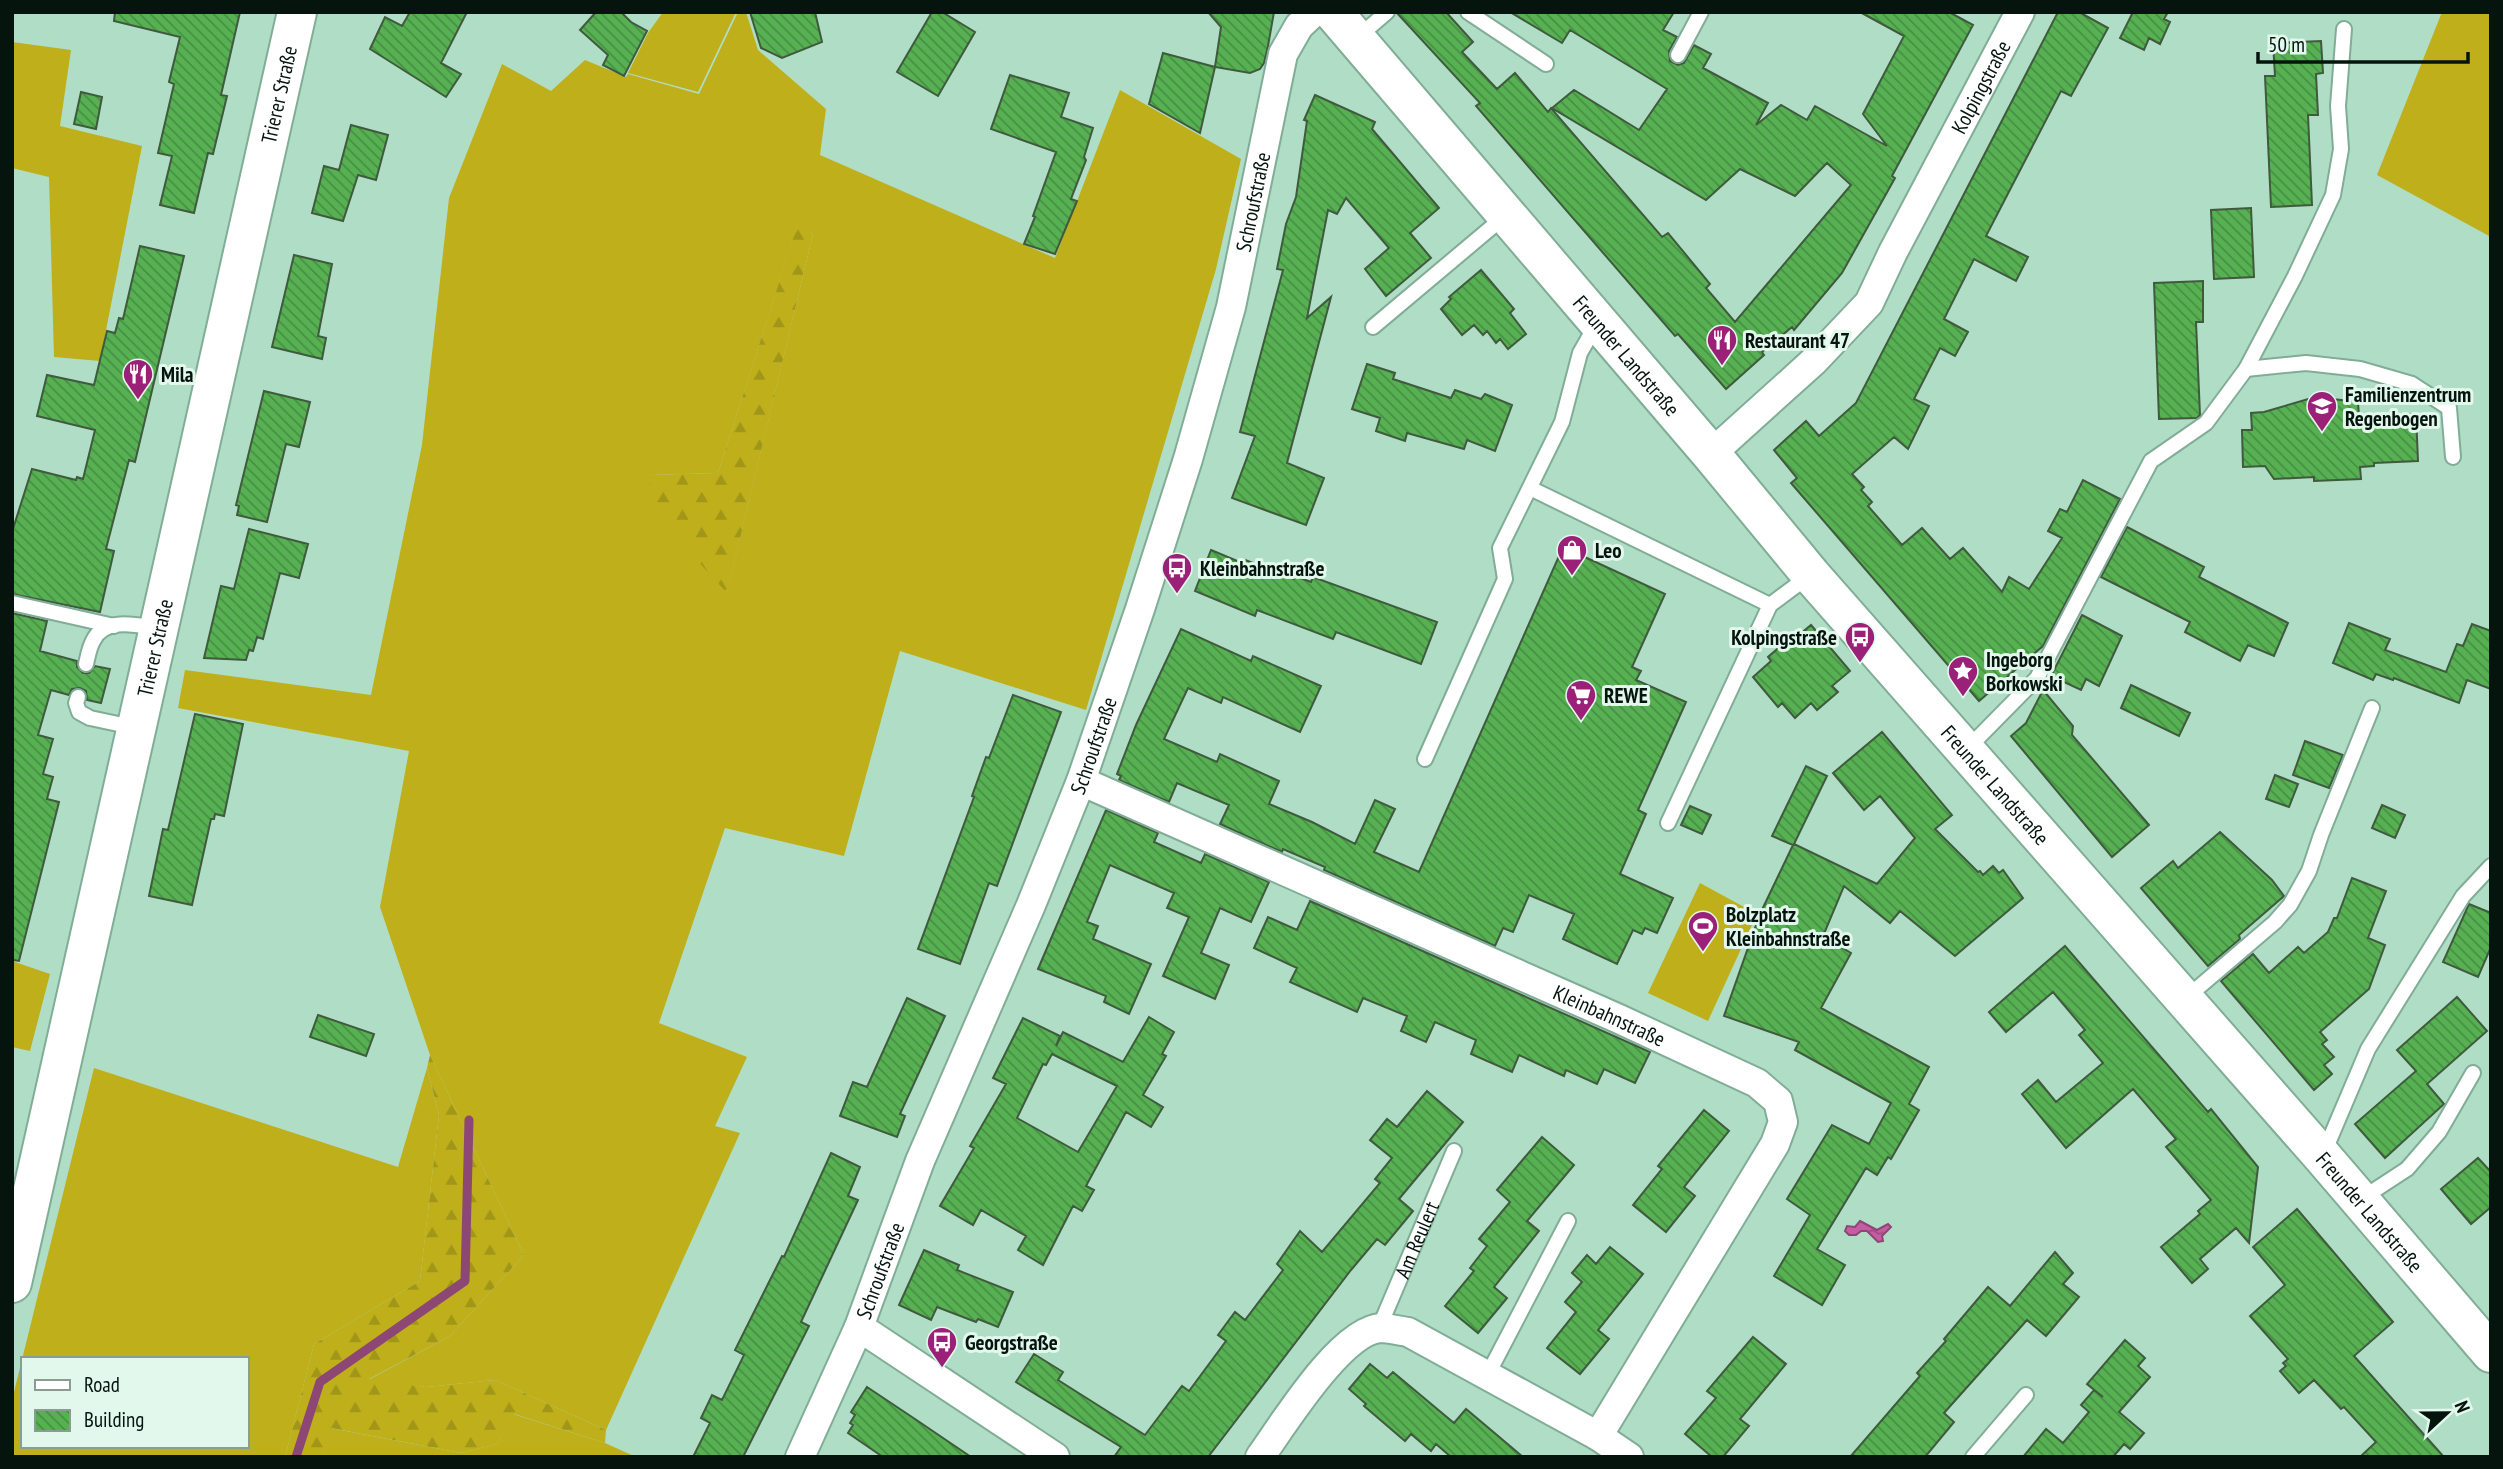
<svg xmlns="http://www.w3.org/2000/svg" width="2503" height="1469" viewBox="0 0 2503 1469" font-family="'PT Sans Narrow',sans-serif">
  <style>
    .grass { fill: #beaf1b; fill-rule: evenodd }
    .forest { fill: url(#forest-firs) }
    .water { fill: url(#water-ripples); stroke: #8c4775; stroke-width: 2 }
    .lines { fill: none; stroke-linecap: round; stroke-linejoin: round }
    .stream { stroke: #8c4775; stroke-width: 9 }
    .building { fill: url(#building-back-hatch); stroke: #3f5a3d; stroke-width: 2; fill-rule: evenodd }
    .lane-casing { stroke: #81ad97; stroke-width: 18 }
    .street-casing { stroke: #81ad97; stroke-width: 32 }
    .secondary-casing { stroke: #81ad97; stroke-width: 42 }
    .primary-casing { stroke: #81ad97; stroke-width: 42 }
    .lane { stroke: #fff; stroke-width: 14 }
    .street { stroke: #fff; stroke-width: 28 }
    .secondary { stroke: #fff; stroke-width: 38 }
    .primary { stroke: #fff; stroke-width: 38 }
    .labels { text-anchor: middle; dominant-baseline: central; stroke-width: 6; stroke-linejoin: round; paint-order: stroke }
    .street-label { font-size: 21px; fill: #05150e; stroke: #e2f8ec }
    .poi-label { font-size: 21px; font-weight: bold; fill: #05150e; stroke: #e2f8ec; text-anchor: start }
  </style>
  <defs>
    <pattern id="forest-firs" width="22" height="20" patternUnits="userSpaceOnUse" patternTransform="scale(1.75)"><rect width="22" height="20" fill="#beaf1b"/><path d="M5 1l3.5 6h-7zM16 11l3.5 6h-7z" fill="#a29618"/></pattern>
    <pattern id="water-ripples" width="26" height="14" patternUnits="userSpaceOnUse" patternTransform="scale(1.75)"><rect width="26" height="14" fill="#c65ca1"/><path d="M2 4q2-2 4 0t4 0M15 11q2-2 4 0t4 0" fill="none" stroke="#9f4b82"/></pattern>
    <pattern id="building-back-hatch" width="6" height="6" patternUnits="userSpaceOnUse" patternTransform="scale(1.75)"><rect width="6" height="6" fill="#57b153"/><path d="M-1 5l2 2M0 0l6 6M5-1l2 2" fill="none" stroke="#468f43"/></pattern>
  </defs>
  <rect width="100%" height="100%" fill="#b0ddc6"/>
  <!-- grass -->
  <path class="grass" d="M663,12h73l-38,80 -70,-19 20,-40z
    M738,12h8l12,38 68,59 -6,46 235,103 65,-168 121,69 -25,110 -130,441 -186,-59 -56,205 -119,-28 -66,195 88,34 -32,69 25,7 -134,297 -111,-50 -69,7 -58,-7 82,-44 74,-81 -94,-200 -50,-148 29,-156 -231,-43 7,-38 186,25 51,-250 27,-247 53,-134 49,27 34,-31 41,17 2,-3 71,20zM798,224l15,10 -86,358 -77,-117 68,-2z
    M2442,12h44l5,3v222l-114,-62z
    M12,42l59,8 -11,76 82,20 -42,215 -46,-4 -5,-180 -37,-9z
    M1700,883l57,31 -49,107 -60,-28z
    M12,961l38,13 -20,77 -18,-4z
    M94,1068l304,99 29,-99 12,47 -19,166 -106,63 -29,113h-273v-57zM23,1359h224v87h-224z
    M513,1414l92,29 31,14h-314l8,-29 131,25 36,-9z"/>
  <!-- forest -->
  <path class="forest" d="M798,223l15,11 -86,359 -76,-83 -2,-35 69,-2z
    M430,1055l94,200 -74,81 -81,43 57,8 69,-7 111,50 -1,13 -91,-29 -17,30 -36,9 -130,-25 -9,29h-37l29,-113 106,-63 19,-166 -12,-47z"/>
  <!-- water -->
  <path class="water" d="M1860,1221l17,9 11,-6 3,3 -9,9 1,5 -5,1 -11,-11h-6l-5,4h-7l-4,-4 2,-5 8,1z"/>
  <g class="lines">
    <!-- stream -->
    <path class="stream" d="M296,1457l24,-75 145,-101 4,-161"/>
  </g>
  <!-- building -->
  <path class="building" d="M115,12h125l-19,83 6,1 -14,58 -5,-1 -14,60 -34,-8 12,-49 -14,-3 16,-69 -5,-2 11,-45 -66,-16z
    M410,12h57l-26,51 20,11 -15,23 -76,-48 15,-32 17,9z
    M596,12h25l10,10 16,9 -23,45 -21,-11 5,-10 -28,-25z
    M750,12h65l7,30 -40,16 -21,-10z
    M932,12h10l33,20 -37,64 -41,-24z
    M1208,12h66l-6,34 -4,17 -4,6 -10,4 -35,-6 6,-40z
    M1396,12h50l27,30 -11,10 35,37 18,-16 33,39 3,-4 111,129 6,-4 42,51 -4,4 29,34 116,-137 -24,-22 -32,33 -55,-27 -34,31 -154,-92 22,-18 65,40 28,-41 -97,-59 -8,13 -52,-31h164l-11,18 14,7 -8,14 1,10 8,4 6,-2 10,-18 17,9 -8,14 65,35 -12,22 25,-20 26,15 8,-14 72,40 -24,-32 41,-78 -44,-24h89l24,13 -81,151 3,2 -53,95 -48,57 -2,-3 -30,25 2,3 -38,34 -48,-55 -3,2 -199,-230 4,-3z
    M2058,12h21l29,16 -37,68 -10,-5 -75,145 42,21 -12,24 -42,-22 -30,60 24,13 -13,24 -15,-8 -26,51 15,7 -21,43 -14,-12 -42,37 12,13 -3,3 11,12 -4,4 34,39 20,-17 28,31 13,-11 39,44 7,-15 20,12 33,-51 -14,-7 12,-22 7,3 16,-32 37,19 -77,147 -20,17 -3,-2 2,3 -43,37 -188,-218 6,-5 -23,-28 32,-29 13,15 37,-33z
    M2133,12h35l-4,7 6,3 -10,22 -11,-6 -5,12 -24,-12z
    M2321,41l2,32 -7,1 2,41h-10l4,90 -41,2 -6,-131h10l-2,-33z
    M1163,53l52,14 -15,66 -51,-29z
    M1010,75l59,18 -8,24 32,11 -9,29 2,3 -15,39 6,2 -22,53 -31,-10 11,-27 -2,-1 23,-64 -65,-23z
    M81,92l21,5 -6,32 -22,-5z
    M1315,95l60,27 -3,7 67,79 -29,25 21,25 -45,38 -21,-27 24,-21 -43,-50 -9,16 -9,-4 -21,108 24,-21 -44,166 37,15 -18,47 -74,-27 23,-62 -15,-4 43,-162 -6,-1 9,-45 10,-27 11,-76 -3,-1z
    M351,125l37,10 -12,45 -18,-5 -15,46 -31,-8 12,-47 15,4z
    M2251,208l3,69 -40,2 -3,-69z
    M140,246l44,10 -49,206 -6,-2 -23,89 8,2 -14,61 -88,-18v-62l20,-63 44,11 1,-3 6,2 12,-49 -58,-14 10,-41 47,10 13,-54 8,2 4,-15 4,1z
    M294,255l38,9 -14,72 8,2 -4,21 -50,-12z
    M1481,270l33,39 -4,4 16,21 -18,15 -8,-10 -4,4 -9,-12 -4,4 -9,-10 -12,10 -21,-26 10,-10 -2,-2z
    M2203,281v41h-7l4,93 -3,3 -38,1 -5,-136z
    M1367,364l28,9 -2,6 58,19 4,-8 26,9 4,-5 27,11 -17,46 -28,-11 -3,9 -57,-16 -2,8 -29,-10 4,-13 -28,-9z
    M264,391l46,11 -11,45 -13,-3 -19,78 -30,-7 2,-9 -3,-1z
    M2315,397l43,5 1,15 57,-3 2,47 -44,2v3l-14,1 1,12 -47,2v-4l-40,2 -9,-13 -22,1 -1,-37h10l-1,-17 13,-1z
    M2127,527l77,40 -5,10 89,46 -14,33 -26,-11 -8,16 -55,-29 5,-10 -89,-45z
    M249,529l59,15 -9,34 -19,-5 -17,66 -6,-2 -4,14 -4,-1 -3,10 -42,-2 17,-72 13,3z
    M1563,547l102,47 -33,73 9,4 -5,9 50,22 -48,108 8,4 -26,60 53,24 -16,35 -12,-5 -3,6 -9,-4 -16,34 -54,-25 11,-25 -45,-19 -16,37 -10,-4 -8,18 -171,-76 1,-3 -42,-18 -1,3 -62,-28 9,-19 -52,-22 -8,19 -50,-22 2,-4 -4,-2 19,-49 45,-96 70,32 2,-5 68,30 -21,46 -77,-35 -2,6 -33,-15 -24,51 53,23 3,-8 59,27 -10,23 43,18 43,22 20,-44 20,9 -21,43 45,20z
    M1211,550l31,13 1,-4 51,20 1,-3 16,6 2,-5 124,45 -16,42 -85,-32 -3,7 -76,-29 -2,6 -60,-25z
    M12,613l35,8 -7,30 37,10v6l6,6h6l6,-7 15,3 -9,34 -14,-3 -1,-9 -6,-3 -8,1 -3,6 -18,-5 -13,45 15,4 -10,35 10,3 -6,22 12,3 -40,159 -7,-1z
    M2082,615l40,21 -23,50 -13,-7 -5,11 -30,-14z
    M2349,623l41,16 -5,11 61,22 11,-28 6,2 9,-22 19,7v58l-24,-9 -8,23 -65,-25 -1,2 -17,-6 -3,6 -40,-17z
    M1811,625l39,46 -18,15 6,6 -21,18 -6,-7 -16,15 -13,-15 -4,4 -25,-30 18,-16 -3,-4 23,-20 2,3z
    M2131,685l59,28 -11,23 -58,-28z
    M2043,690l30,36 -1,9 77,90 -37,32 -101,-121 15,-13z
    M1013,695l48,17 -64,174 -8,-3 -29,81 -42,-15 56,-152 -2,-1 14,-39 3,1z
    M195,714l48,10 -19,92 -9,-2 -1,5h-3l-19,86 -43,-9 14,-67 5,1z
    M1882,732l70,83 -17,14 43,43 2,-1 3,4 10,-9 6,7 4,-3 20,28 -68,58 -55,-45 -10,12 -46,-37 -21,50 28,17 -30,55 108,59 -20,37 10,6 -28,49 -3,-2 -11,18 -11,-7 -49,81 28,16 -23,40 -48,-29 36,-61 -23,-16 45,-74 37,19 22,-41 -96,-53 4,-8 -75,-26 36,-102 33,-69 -21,-9 34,-70 21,10 -33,68 83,40 38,-46 -35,-42 -16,14 -31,-37z
    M2305,741l38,14 -14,33 -36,-13z
    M2275,775l23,9 -9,23 -23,-8z
    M2382,805l23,10 -10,23 -23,-10z
    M1690,806l21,9 -9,19 -21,-9z
    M1106,810l52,23 -4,9 47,21 4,-9 64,28 -18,40 -31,-14 -19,45 28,12 -14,34 -52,-23 26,-59 -22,-9 7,-15 -64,-28 -23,57 11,4 -5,13 58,25 -22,50 -25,-12 2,-6 -68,-27z
    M2220,832l52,48 12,16 -45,39 1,4 -32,27 -67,-78 32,-27 5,7z
    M2352,878l34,13 -18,47 17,7 -16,44 -49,43 7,8 -5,4 12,13 -10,8 8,9 -18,16 -93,-109 32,-27 16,19 29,-26 6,6 24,-21 6,-14h3z
    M1310,901l340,151 -15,31 -31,-14 -7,15 -31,-14 -2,6 -45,-21 -7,17 -41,-18 5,-14 -41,-18 -9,20 -25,-11 6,-15 -44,-18 -6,14 -67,-30 7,-14 -43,-20 14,-31 29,13z
    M2469,904l22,9v34l-13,30 -35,-15z
    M2065,946l143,166 3,-3 47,58 -9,76 -13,-15 -36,31 8,10 -16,14 -31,-36 39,-33 -2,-3 13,-11 -45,-53 10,-8 -43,-50 -67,59 -44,-54 16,-14 18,22 47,-39 -24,-28 6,-5 -32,-38 -47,40 -17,-20z
    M2457,997l30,34 -60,53 17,20 -59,54 -30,-34 61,-53 -19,-21z
    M907,998l38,18 -45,98 5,2 -8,21 -57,-21 13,-34 14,5z
    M318,1015l56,19 -8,22 -56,-19z
    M1149,1017l25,15 -12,22 4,2 -23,39 20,12 -12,20 -25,-15 -40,74 8,4 -12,21 -9,-5 -30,59 -25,-15 8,-14 -45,-26 -8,15 -33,-19 34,-58 -4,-2 36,-62 -13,-6 30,-60 37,18 -4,10 7,-14 60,30zM1052,1054l65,32 -39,66 -61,-34 26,-54 3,1z
    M1427,1091l36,31 -64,77 14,12 -28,34 -8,-6 -26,31 -143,187h-94l7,-10 -105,-65 18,-28 29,18 -5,8 87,55 37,-49 7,5 37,-50 -8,-6 17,-23 10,8 38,-50 -6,-6 23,-33 22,21 58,-69 -5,-4 17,-21 -22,-18 17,-21 10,8z
    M1704,1110l25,21 -45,56 11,9 -29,36 -33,-27 29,-36 -4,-3z
    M1542,1137l32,28 -47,56 12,10 -45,56 13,11 -29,35 -33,-27 29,-35 -4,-3 17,-22 -8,-7 31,-37 -13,-12z
    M831,1153l29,14 -12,29 10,4 -57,122 8,4 -66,131h-50l17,-34 -9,-5 11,-23 10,5 22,-45 -9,-5 47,-94 2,1z
    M2478,1158l13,14v35l-20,17 -30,-35z
    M2297,1209l96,113 -39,34 90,101h-84l16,-15 -32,-35 -3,2 -27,-29 -15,13 -19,-22 6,-5 -3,-3 5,-4 -38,-43 35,-31 -32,-38z
    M1610,1247l33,27 -45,56 11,9 -29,35 -33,-26 29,-36 -11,-10 17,-20 -10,-9 15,-18 9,9z
    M924,1250l35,15 -2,5 56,22 -15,35 -20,-8 -2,3 -39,-15 -6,13 -32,-15z
    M2055,1252l18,21 -10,11 16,13 -33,39 -19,-16 -83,93 10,9 -29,35h-75l70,-81 -3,-3 29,-32 -2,-2 44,-52 22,19z
    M1753,1337l33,27 -46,55 9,7 -26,31h-11l-27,-23 31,-36 -9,-7z
    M2125,1340l20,18 -7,8 12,11 -31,35 25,21 -14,16 -6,-5 -11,13h-90l23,-28 17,14 26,-31 -8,-7 13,-15 9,7 -16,-13z
    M1370,1364l17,14 6,-6 61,51 12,-14 57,48h-72l-15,-13 -5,7 -20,-17 -6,7 -41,-35 2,-2 -17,-15z
    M867,1387l48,32 56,38h-88l-35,-24 5,-8 -3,-2 5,-8 -4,-3z"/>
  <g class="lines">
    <!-- lane casing -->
    <g class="lane-casing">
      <g id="lane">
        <path d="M1468,12l78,52"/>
        <path d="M1357,38l30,-26"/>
        <path d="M1678,55l23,-43"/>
        <path d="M1373,327l132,-111"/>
        <path d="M2246,369l60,-6 54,6 52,15 37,24 4,49"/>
        <path d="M1530,488l240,117"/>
        <path d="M12,603l102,23"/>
        <path d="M86,664c2,-8 3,-16 7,-23 11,-24 43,-16 63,-13"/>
        <path d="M78,697l-2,6 3,9 11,6 47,10"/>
        <path d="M1966,750l71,-72 114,-217 55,-38 40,-54 49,-93 38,-81 8,-46 -3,-43 6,-77"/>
        <path d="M1425,759l80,-180 -5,-31 62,-126 18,-69 16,-28"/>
        <path d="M1668,823l102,-218 39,-29"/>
        <path d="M2186,998l89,-76 15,-17 19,-34 12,-36 51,-127"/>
        <path d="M2323,1155l45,-106 95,-153 28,-30"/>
        <path d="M2361,1199l46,-30 32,-37 34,-59"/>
        <path id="s1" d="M1379,1328l75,-177"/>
        <path d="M1488,1374l80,-153"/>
        <path d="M1973,1457l53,-62"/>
      </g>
    </g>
    <!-- street casing -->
    <g class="street-casing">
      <g id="street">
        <path id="s2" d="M1711,454l103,-93 55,-58 24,-51 127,-240"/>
        <path id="s3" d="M1081,781l538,238 138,64 21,18 5,21 -8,22 -177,292"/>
        <path d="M859,1327l196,130"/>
        <path id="s4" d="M800,1457l59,-130 61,-166 111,-256 50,-124 59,-172 48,-150 43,-152 52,-253 16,-28 15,-14"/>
        <path d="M1260,1457c23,-32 81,-127 121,-129 8,0 18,3 27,4l190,104 31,21"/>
      </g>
    </g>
    <!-- secondary casing -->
    <g class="secondary-casing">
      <g id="secondary">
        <path id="s5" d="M12,1283l285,-1271"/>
      </g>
    </g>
    <!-- primary casing -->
    <g class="primary-casing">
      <g id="primary">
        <path id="s6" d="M1333,12l378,442 100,121 511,581 169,197"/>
      </g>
    </g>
    <!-- lane -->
    <use href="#lane" class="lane"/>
    <!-- street -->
    <use href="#street" class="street"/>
    <!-- secondary -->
    <use href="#secondary" class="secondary"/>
    <!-- primary -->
    <use href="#primary" class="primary"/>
  </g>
  <!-- icons -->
  <defs>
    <g id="restaurant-pin" transform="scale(1.575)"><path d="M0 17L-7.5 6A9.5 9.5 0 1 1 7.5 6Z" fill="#9b2077" stroke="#e2f8ec"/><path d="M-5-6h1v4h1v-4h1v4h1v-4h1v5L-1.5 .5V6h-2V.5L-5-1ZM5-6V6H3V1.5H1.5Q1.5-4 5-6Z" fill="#fff"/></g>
    <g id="school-pin" transform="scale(1.575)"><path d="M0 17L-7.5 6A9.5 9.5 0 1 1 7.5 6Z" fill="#9b2077" stroke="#e2f8ec"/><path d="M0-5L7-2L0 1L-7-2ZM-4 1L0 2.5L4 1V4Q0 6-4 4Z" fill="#fff"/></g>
    <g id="shop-pin" transform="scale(1.575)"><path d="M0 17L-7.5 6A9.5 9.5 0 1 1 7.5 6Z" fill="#9b2077" stroke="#e2f8ec"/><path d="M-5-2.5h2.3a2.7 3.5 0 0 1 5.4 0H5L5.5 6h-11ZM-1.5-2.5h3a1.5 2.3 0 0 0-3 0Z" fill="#fff"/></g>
    <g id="bus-pin" transform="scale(1.575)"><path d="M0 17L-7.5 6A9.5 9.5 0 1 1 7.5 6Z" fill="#9b2077" stroke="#e2f8ec"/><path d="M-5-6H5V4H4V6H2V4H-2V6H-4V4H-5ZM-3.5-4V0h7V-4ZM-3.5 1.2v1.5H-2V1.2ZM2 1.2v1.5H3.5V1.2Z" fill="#fff"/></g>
    <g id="sight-pin" transform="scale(1.575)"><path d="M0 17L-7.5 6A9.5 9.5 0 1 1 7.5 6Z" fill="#9b2077" stroke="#e2f8ec"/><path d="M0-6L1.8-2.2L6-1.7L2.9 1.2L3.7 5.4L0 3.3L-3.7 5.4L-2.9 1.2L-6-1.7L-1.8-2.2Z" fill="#fff"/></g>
    <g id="supermarket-pin" transform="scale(1.575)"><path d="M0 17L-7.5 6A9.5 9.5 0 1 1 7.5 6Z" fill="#9b2077" stroke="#e2f8ec"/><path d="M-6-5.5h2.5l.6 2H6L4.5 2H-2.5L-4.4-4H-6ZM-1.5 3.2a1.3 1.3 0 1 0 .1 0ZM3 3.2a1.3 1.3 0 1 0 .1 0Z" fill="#fff"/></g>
    <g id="stadium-pin" transform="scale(1.575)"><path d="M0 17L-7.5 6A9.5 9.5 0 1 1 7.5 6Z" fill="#9b2077" stroke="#e2f8ec"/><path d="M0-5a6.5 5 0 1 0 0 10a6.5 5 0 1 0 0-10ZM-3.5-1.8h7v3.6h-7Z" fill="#fff"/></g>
  </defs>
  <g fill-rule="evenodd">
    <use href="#restaurant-pin" x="1722" y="340"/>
    <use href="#restaurant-pin" x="138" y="374"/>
    <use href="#school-pin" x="2322" y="406"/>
    <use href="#shop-pin" x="1572" y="550"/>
    <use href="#bus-pin" x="1177" y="568"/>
    <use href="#bus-pin" x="1860" y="637"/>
    <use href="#sight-pin" x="1963" y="671"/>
    <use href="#supermarket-pin" x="1581" y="695"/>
    <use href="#stadium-pin" x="1703" y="926"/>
    <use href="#bus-pin" x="942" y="1342"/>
  </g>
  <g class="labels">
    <!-- street labels -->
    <g class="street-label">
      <text stroke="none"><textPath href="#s2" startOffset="462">Kolpingstraße</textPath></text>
      <text stroke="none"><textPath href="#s5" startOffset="1218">Trierer Straße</textPath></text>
      <text stroke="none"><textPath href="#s4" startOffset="1337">Schroufstraße</textPath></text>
      <text stroke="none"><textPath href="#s6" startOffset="452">Freunder Landstraße</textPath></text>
      <text stroke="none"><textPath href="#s5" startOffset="651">Trierer Straße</textPath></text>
      <text stroke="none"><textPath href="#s4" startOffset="770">Schroufstraße</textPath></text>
      <text stroke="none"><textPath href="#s6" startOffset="1018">Freunder Landstraße</textPath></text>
      <text stroke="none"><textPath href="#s3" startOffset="578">Kleinbahnstraße</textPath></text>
      <text stroke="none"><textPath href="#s6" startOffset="1586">Freunder Landstraße</textPath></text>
      <text stroke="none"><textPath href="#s1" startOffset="96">Am Reulert</textPath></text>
      <text stroke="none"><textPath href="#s4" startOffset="203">Schroufstraße</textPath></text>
    </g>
    <!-- poi labels -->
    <g class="poi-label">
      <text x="1745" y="340">Restaurant 47</text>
      <text x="161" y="374">Mila</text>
      <text x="2345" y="394">Familienzentrum<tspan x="2345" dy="24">Regenbogen</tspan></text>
      <text x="1595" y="550">Leo</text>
      <text x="1200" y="568">Kleinbahnstraße</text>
      <text x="1837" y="637" text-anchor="end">Kolpingstraße</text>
      <text x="1986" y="659">Ingeborg<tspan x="1986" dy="24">Borkowski</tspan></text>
      <text x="1604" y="695">REWE</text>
      <text x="1726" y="914">Bolzplatz<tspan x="1726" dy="24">Kleinbahnstraße</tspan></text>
      <text x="965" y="1342">Georgstraße</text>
    </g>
  </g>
  <!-- border -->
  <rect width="2503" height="1469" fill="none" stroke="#05150e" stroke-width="28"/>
  <!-- legend -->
  <rect x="21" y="1357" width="228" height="91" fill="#e2f8ec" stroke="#8a9d93" stroke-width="2"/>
  <rect x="35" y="1380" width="35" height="10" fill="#ffffff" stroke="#8a9d93" stroke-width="2"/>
  <text x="84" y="1392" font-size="21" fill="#05150e">Road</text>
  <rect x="35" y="1410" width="35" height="21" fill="url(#building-back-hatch)" stroke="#8a9d93" stroke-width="2"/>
  <text x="84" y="1427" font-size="21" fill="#05150e">Building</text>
  <!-- north arrow -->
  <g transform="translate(2447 1413) rotate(68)" stroke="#e2f8ec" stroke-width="5" paint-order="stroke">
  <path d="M0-5L12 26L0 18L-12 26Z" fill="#05150e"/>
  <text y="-10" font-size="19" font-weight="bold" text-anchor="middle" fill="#05150e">N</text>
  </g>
  <!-- scale -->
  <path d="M2258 52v10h210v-10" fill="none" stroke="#05150e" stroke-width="3.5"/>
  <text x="2268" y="52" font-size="21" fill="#05150e" stroke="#e2f8ec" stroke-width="5" paint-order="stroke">50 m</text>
</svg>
